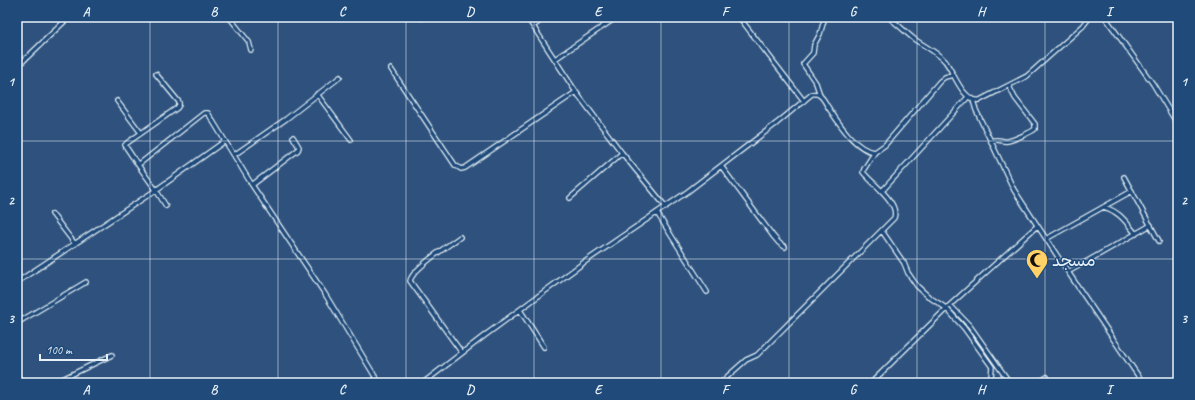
<svg xmlns="http://www.w3.org/2000/svg" width="1195" height="400" viewBox="0 0 1195 400" font-family="Caveat,'Playpen Sans Arabic',sans-serif">
  <style>
    .lines { fill: none; stroke-linecap: round; stroke-linejoin: round }
    .street-casing { stroke: #e8f1f8; stroke-width: 6 }
    .street { stroke: #1f4a7a; stroke-width: 3.5 }
    .grid { fill: none; stroke: #e8f1f8; stroke-width: 1; stroke-opacity: 0.55 }
    .labels { text-anchor: middle; dominant-baseline: central; stroke-width: 3; stroke-linejoin: round; paint-order: stroke }
    .poi-label { font-size: 17px; fill: #e8f1f8; stroke: #1f4a7a; text-anchor: start }
    .neatline { fill: none; stroke: #e8f1f8; stroke-width: 1.5 }
    .grid-label { font-size: 13px; text-anchor: middle; font-weight: bold; fill: #e8f1f8 }
  </style>
  <rect width="100%" height="100%" fill="#2e527d"/>
  <filter id="ink" filterUnits="userSpaceOnUse"><feTurbulence type="fractalNoise" baseFrequency=".025" numOctaves="2"/><feDisplacementMap in="SourceGraphic" scale="8" xChannelSelector="R" yChannelSelector="G"/><feConvolveMatrix kernelMatrix="1 2 1 2 8 2 1 2 1" color-interpolation-filters="sRGB"/></filter>
  <g filter="url(#ink)">
    <g class="lines">
      <!-- street casing -->
      <g class="street-casing">
        <path id="street" d="M229,17l20,25 2,8
          M419,17l2,1 7,-1
          M527,17l49,75 46,61 44,54
          M739,17l65,84
          M888,17c9,6 17,15 26,22 10,7 23,13 31,22 9,11 18,42 35,39l47,-24 56,-50 7,-9
          M1105,17l48,67 25,41
          M533,26l13,-9
          M555,59l62,-42
          M17,67l52,-50
          M391,69l64,96 6,4 4,-1 111,-76
          M156,74l23,28v3l-2,3 -50,35 -2,2 1,2 12,18 66,-52h4l44,72 73,109 54,89
          M317,94l34,46
          M820,95l-4,-12 -13,-19 10,-11 1,-8 6,-11 5,-17
          M973,100l3,10 38,80 54,82 75,111
          M117,101l24,32
          M991,141c8,-3 10,1 17,0 5,-1 24,-9 27,-12v-5l-20,-26 -6,-12
          M234,155l52,-36 54,-42
          M138,165l18,25 69,-49
          M721,166l52,70 6,7 6,4
          M1124,177l35,64
          M17,180c4,6 3,11 0,17
          M252,185l46,-35 1,-3 -6,-10
          M882,191l86,-94
          M570,198l52,-45
          M1104,207c16,5 21,14 32,27
          M657,213l50,79
          M52,214l23,30
          M882,231l22,32 4,10 9,13 12,11 17,11 18,20 28,39 -1,10
          M460,237c-11,8 -48,32 -50,44l52,72
          M1046,239l86,-48
          M1068,272l83,-47
          M17,282l139,-92 10,16
          M950,305l20,21 40,57
          M520,310l24,37
          M17,323l69,-41
          M17,376l6,7
          M69,376l4,7
          M54,383l58,-28
          M423,383l61,-47 102,-75 101,-69 90,-69 35,-29c3,0 4,-1 7,1 4,2 7,9 9,12 10,15 28,44 47,45l10,-7 55,-64 5,-4 8,-2
          M720,383l26,-23 11,-5 137,-137c6,-16 -23,-35 -31,-46l1,-3 11,-17
          M871,383l79,-78 87,-79
          M1038,383l9,-6"/>
      </g>
      <!-- street -->
      <use href="#street" class="street"/>
    </g>
  </g>
  <!-- grid -->
  <path class="grid" d="M150,17v366M278,17v366M406,17v366M534,17v366M661,17v366M789,17v366M917,17v366M1045,17v366M17,141h1161M17,259h1161"/>
  <!-- icons -->
  <defs>
    <g id="mosque-pin" transform="scale(1.15)"><path d="M0 17L-7.5 6A9.5 9.5 0 1 1 7.5 6Z" fill="#ffd166" stroke="#1f4a7a"/><path d="M3.5-4.9A6 6 0 1 0 3.5 4.9A5 5 0 1 1 3.5-4.9Z" fill="#111"/></g>
  </defs>
  <g fill-rule="evenodd">
    <use href="#mosque-pin" x="1037" y="260"/>
  </g>
  <g class="labels">
    <!-- poi labels -->
    <g class="poi-label">
      <text x="1052" y="260">مسجد</text>
    </g>
  </g>
  <!-- margin -->
  <rect width="1195" height="400" fill="none" stroke="#1f4a7a" stroke-width="44"/>
  <!-- scale -->
  <path d="M40 354v6h67v-6" fill="none" stroke="#e8f1f8" stroke-width="2"/>
  <text x="46" y="354" font-size="12" fill="#e8f1f8" stroke="#1f4a7a" stroke-width="3" paint-order="stroke">100 m</text>
  <rect x="22" y="22" width="1151" height="356" class="neatline"/>
  <g class="grid-label">
    <text x="86" y="16">A</text>
    <text x="214" y="16">B</text>
    <text x="342" y="16">C</text>
    <text x="470" y="16">D</text>
    <text x="598" y="16">E</text>
    <text x="725" y="16">F</text>
    <text x="853" y="16">G</text>
    <text x="981" y="16">H</text>
    <text x="1109" y="16">I</text>
    <text x="11" y="86">1</text>
    <text x="1184" y="86">1</text>
    <text x="11" y="205">2</text>
    <text x="1184" y="205">2</text>
    <text x="11" y="323">3</text>
    <text x="1184" y="323">3</text>
    <text x="86" y="394">A</text>
    <text x="214" y="394">B</text>
    <text x="342" y="394">C</text>
    <text x="470" y="394">D</text>
    <text x="598" y="394">E</text>
    <text x="725" y="394">F</text>
    <text x="853" y="394">G</text>
    <text x="981" y="394">H</text>
    <text x="1109" y="394">I</text>
  </g>
</svg>
